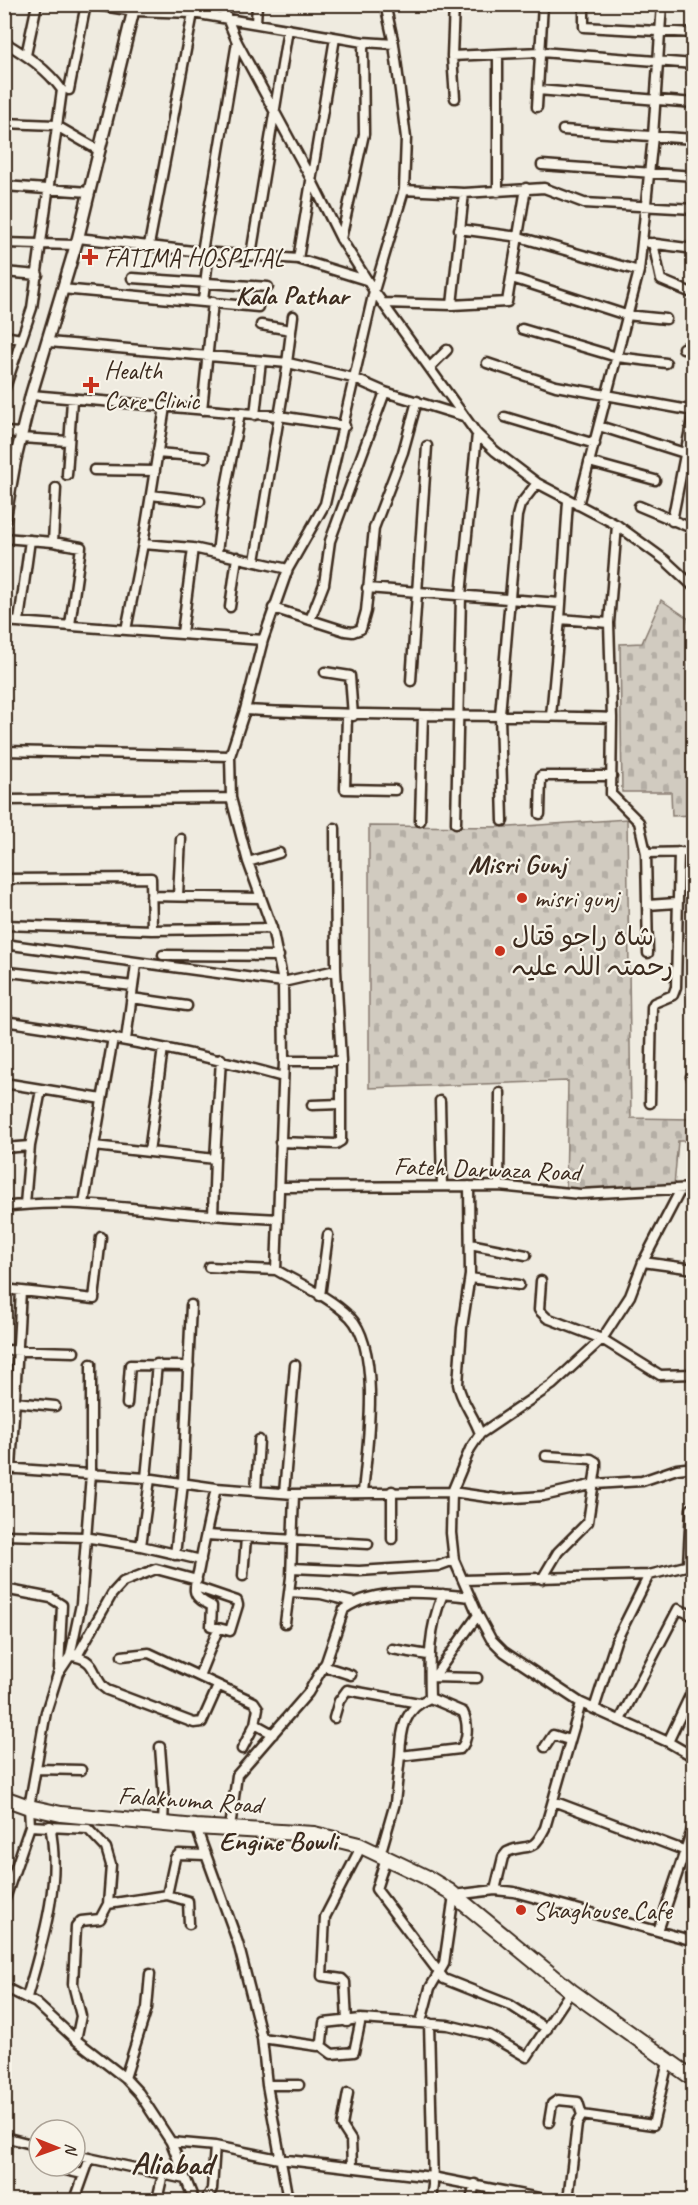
<svg xmlns="http://www.w3.org/2000/svg" width="698" height="2205" viewBox="0 0 698 2205" font-family="Caveat,'Playpen Sans Arabic',sans-serif">
  <style>
    .cemetery { fill: url(#cemetery-stones); stroke: #867a6f; stroke-width: 1.5 }
    .lines { fill: none; stroke-linecap: round; stroke-linejoin: round }
    .minor-casing { stroke: #3b2a1e; stroke-width: 13 }
    .secondary-casing { stroke: #3b2a1e; stroke-width: 15 }
    .trunk-casing { stroke: #3b2a1e; stroke-width: 18 }
    .minor { stroke: #f7f3e8; stroke-width: 8 }
    .secondary { stroke: #f7f3e8; stroke-width: 10 }
    .trunk { stroke: #f7f3e8; stroke-width: 14 }
    .poi-dot { fill: #c8321e; stroke: #f7f3e8; stroke-width: 2 }
    .labels { text-anchor: middle; dominant-baseline: central; stroke-width: 4.5; stroke-linejoin: round; paint-order: stroke }
    .poi-label { font-size: 26px; fill: #3b2a1e; stroke: #f7f3e8; text-anchor: start }
    .street-label { font-size: 26px; fill: #3b2a1e; stroke: #f7f3e8 }
    .neighbourhood-label { font-size: 27px; font-weight: bold; fill: #3b2a1e; stroke: #f7f3e8 }
    .district-label { font-size: 32px; font-weight: bold; fill: #3b2a1e; stroke: #f7f3e8 }
  </style>
  <defs>
    <pattern id="cemetery-stones" width="16" height="16" patternUnits="userSpaceOnUse" patternTransform="scale(1.5)"><rect width="16" height="16" fill="#d1cbc0"/><path d="M2 7V4a2 2 0 0 1 4 0v3zM10 15v-3a2 2 0 0 1 4 0v3z" fill="#b4aea5"/></pattern>
  </defs>
  <rect width="100%" height="100%" fill="#efebe0"/>
  <filter id="ink" filterUnits="userSpaceOnUse"><feTurbulence type="fractalNoise" baseFrequency=".0167" numOctaves="2"/><feDisplacementMap in="SourceGraphic" scale="12" xChannelSelector="R" yChannelSelector="G"/><feConvolveMatrix kernelMatrix="1 2 1 2 8 2 1 2 1" color-interpolation-filters="sRGB"/></filter>
  <g filter="url(#ink)">
    <!-- cemetery -->
    <path class="cemetery" d="M661,600l31,21 1,-2v196l-21,1 -1,-24h-49l-2,-148 22,-1z
      M627,819l4,299 62,1v22h-15l-4,45 -108,4 2,-109 -199,7v-262l141,1z"/>
    <g class="lines">
      <!-- minor casing -->
      <g class="minor-casing">
        <path id="minor" d="M90,4l44,7 59,2 170,29 31,2
          M221,4l16,38 74,137 30,60 33,52 103,143 18,17 42,32 80,42 48,35 29,27
          M454,4l-2,52 3,42
          M584,4v23l110,6
          M256,23l1,-19
          M4,42c22,13 43,27 58,48l-30,218 -28,83
          M26,55l11,-51
          M498,55v137
          M452,56l89,-4 153,12
          M69,90l17,-86
          M538,90l156,13
          M537,107l6,-103
          M4,123l51,2 45,26
          M563,130l131,9
          M542,165l152,11
          M4,186l85,6
          M404,190l60,3 80,-5 40,15 110,6
          M459,229l60,8 120,34
          M78,238l124,14 96,7 68,21
          M341,239l23,-105 -1,-92
          M4,243l71,2
          M649,243l45,6
          M653,243l8,37 33,14
          M149,245l44,-232
          M202,252l35,-210
          M251,255l37,-226
          M298,259l37,-221
          M4,272l34,3
          M132,278l136,9
          M512,278l114,37 40,4
          M62,289l196,18
          M203,300l6,-48
          M384,303l68,2 55,-3 19,-114
          M452,305l12,-112
          M261,325l30,5
          M522,329l95,28 49,6
          M4,336l17,3
          M49,342l239,21 65,15 32,14 -55,149 -6,43 -14,36
          M683,348l11,2
          M287,363l6,-47
          M487,363l69,23 138,25
          M430,367l17,-17
          M385,392l78,24
          M31,395l248,21 66,10
          M202,410l11,-108
          M255,415l6,-54
          M505,417l90,27
          M599,426l95,30
          M4,432l18,1
          M21,438l47,3
          M157,453l48,4
          M589,462l66,18
          M94,470l61,1
          M67,475l5,-75
          M151,495l49,6
          M568,501l-8,118 49,4
          M578,505l61,-234 14,-135 9,-132
          M639,506l55,23
          M672,521l22,-112
          M4,538l49,4 28,5 -11,78
          M53,542l3,-54
          M143,544l50,4
          M217,553l6,-50 17,-90
          M255,561l33,-198
          M367,588l193,15
          M230,607l7,-50
          M273,608l72,23 8,1 8,-3 5,-18 8,-83 29,-76 14,-51
          M4,621l259,19
          M19,621l11,-81
          M126,630l17,-86 22,-137
          M182,633l11,-85 95,21
          M325,672l25,4 3,40
          M411,681l16,-235
          M245,710c122,7 244,4 367,8l-3,-95 8,-98
          M347,716l-2,73 50,1
          M551,716l9,-97
          M612,718l-1,76 28,28 7,31 2,100
          M4,751l226,5
          M4,800l227,-2
          M540,814l1,-38h71
          M420,821l3,-106
          M503,821l-3,-106 17,-199 3,-11 17,-22
          M456,823l5,-228 16,-161
          M646,853l48,-1
          M248,862l31,-9
          M4,879l147,-1 1,52
          M178,895l3,-56
          M151,896l110,2
          M648,905l28,-2
          M4,925l148,5 120,-2
          M4,944l279,38 53,-12
          M163,955l116,1
          M4,974l5,-2 124,14
          M132,998l55,8
          M4,1021c95,14 188,30 279,56
          M126,1040l10,-76
          M284,1061h57l-5,-91 -1,-142
          M691,1077h3
          M4,1083l98,16
          M440,1101l2,85
          M650,1103l2,-96 2,-4 19,-8 3,-8 3,-135
          M312,1105l29,-1
          M280,1142l56,2 5,-3v-80
          M30,1146l11,-56
          M94,1146l121,13 -2,57
          M4,1148l26,-2 -5,58
          M149,1152l14,-104
          M215,1159l6,-100
          M469,1186l1,89 -8,53 -4,56c2,16 17,33 22,50
          M499,1186l1,-93
          M280,1187l219,-1 81,8 114,-6
          M681,1189l-38,73 -13,34 -28,43 -50,46 -72,49 -10,15 -18,43 -1,41 3,27 24,55 13,24 13,13 77,51 87,39 26,15
          M84,1203l29,-165
          M4,1207c53,-8 105,-1 158,4 38,4 77,6 115,8
          M470,1244l56,11
          M643,1262l51,7
          M209,1267l67,3
          M470,1278l49,7
          M541,1281l-2,29 8,8 55,21 58,36 34,-1
          M4,1289l90,10 7,-62
          M320,1296l8,-61
          M4,1350l70,2
          M15,1402l40,4
          M127,1404l3,-39 59,1
          M4,1468l142,10 70,10 78,6 158,-2 49,7 42,-3 52,-12 47,-3 35,-12 17,-2
          M11,1469l10,-178
          M146,1478l11,-114
          M256,1491l3,-51
          M363,1492c4,-42 19,-142 -13,-175 -20,-20 -50,-33 -74,-47l8,-209 -1,-79 -11,-54 -24,-66 -17,-64 -1,-42 15,-46 18,-70 25,-71 37,-65 49,-213 30,-101 2,-52 -12,-94 -9,-40
          M284,1493l11,-128
          M694,1509h-3l-3,56 6,6
          M4,1535l80,2 57,9 60,14
          M206,1535l162,9
          M392,1539v-48
          M141,1546l9,-67
          M175,1555l8,-72 8,-178
          M292,1568l67,3 79,-5 16,-6
          M243,1576l3,-38
          M542,1579l16,-27 30,-30 8,-54v-6l-5,-3 -45,-3
          M464,1580l185,-5 45,-11
          M196,1587l41,14 1,4 -8,26 -19,-5 1,-20c-6,-3 -16,-7 -17,-15 -1,-7 3,-16 4,-23 5,-27 11,-53 17,-80
          M4,1589l47,9 11,7 -3,64
          M289,1592l32,2 32,8
          M285,1623l6,-46 3,-83
          M392,1649l36,6
          M70,1656c30,2 21,24 37,34l87,33 8,-1 16,-36
          M77,1656l35,-62 11,-12 33,-13 41,11
          M122,1656l27,-3 105,49 4,6 -3,16 18,10
          M323,1666l28,9
          M199,1676l19,-47
          M430,1677l47,1
          M434,1677l44,-62
          M594,1709l22,-68 33,-66
          M334,1718l5,-17 8,-11 72,13
          M620,1720l58,-111 16,7
          M668,1742l26,-55
          M160,1747l4,52 -1,25
          M545,1747l8,-12 16,5
          M242,1749l13,-25
          M400,1756c1,-26 4,-48 30,-58
          M36,1769l45,1
          M553,1801l141,53
          M30,1826l58,3 18,19 5,17 -3,39 -8,15 -19,2 -5,6 -3,57 8,32 -5,24
          M196,1827l42,116 24,95 5,47 21,115
          M230,1828l7,-53 71,-82 18,-31 18,-53c31,-23 90,-16 126,-12
          M380,1855l15,-52 5,-47 60,-7c9,-8 8,-27 3,-37l-33,-14c-1,-37 -2,-69 13,-104
          M386,1858l-10,31 68,90 66,26 37,24
          M495,1890l8,-33 4,-5c20,-10 24,4 38,-24l36,-125
          M167,1895l21,6 1,23
          M4,1902l26,-76 -1,-19 17,-95 12,-38 12,-18 11,-52 10,-130v-110
          M108,1904l59,-9 8,-37 4,-4 26,1
          M658,1931l36,-107
          M4,1987l32,16 40,37 49,38 14,15 32,49 23,58
          M27,1997c15,-54 35,-114 23,-171
          M347,2022l-2,-40 -3,-3 -20,-3 3,-59 36,-70
          M421,2022l9,-34 14,-24 10,-69 41,-5 19,2 180,49
          M429,2023l4,162 -2,15
          M262,2038l56,8 4,-4 2,-19 37,-4 87,6 41,10 38,22 44,-66
          M320,2045l12,9 22,-2 7,-33
          M125,2078l22,-70 3,-34
          M267,2085h32
          M348,2093l-6,33 9,14 1,27
          M549,2122l3,-18 6,-4 20,2 4,13
          M4,2137l35,9
          M171,2142l44,4 64,13 153,18 117,23
          M75,2155l110,24
          M51,2167l32,7
          M287,2195l12,5
          M75,2200l15,-42
          M157,2200l6,-26
          M206,2200l6,-11 3,-43
          M471,2200l4,-16
          M568,2200l9,-76 5,-9 71,10 15,-63"/>
      </g>
      <!-- secondary casing -->
      <g class="secondary-casing">
        <path id="secondary" d="M4,523l11,-62 16,-66 47,-157 57,-234"/>
      </g>
      <!-- trunk casing -->
      <g class="trunk-casing">
        <path id="trunk" d="M4,1798l25,9 32,7 135,13 118,7 45,11 67,32 23,14 122,100 123,88"/>
      </g>
      <!-- minor -->
      <use href="#minor" class="minor"/>
      <!-- secondary -->
      <use href="#secondary" class="secondary"/>
      <!-- trunk -->
      <use href="#trunk" class="trunk"/>
    </g>
  </g>
  <!-- markers -->
  <g class="poi-dot">
    <path d="M87 248h6v6h6v6h-6v6h-6v-6h-6v-6h6z"/>
    <path d="M88 376h6v6h6v6h-6v6h-6v-6h-6v-6h6z"/>
    <circle cx="522" cy="898" r="6"/>
    <circle cx="500" cy="951" r="6"/>
    <circle cx="521" cy="1910" r="6"/>
  </g>
  <g class="labels">
    <!-- poi labels -->
    <g class="poi-label">
      <text x="104" y="257">FATIMA HOSPITAL</text>
      <text x="104" y="370">Health<tspan x="104" dy="30">Care Clinic</tspan></text>
      <text x="534" y="898">misri gunj</text>
      <text x="512" y="936">شاہ راجو قتال<tspan x="512" dy="30">رحمتہ اللہ علیہ</tspan></text>
      <text x="533" y="1910">Shaghouse Cafe</text>
    </g>
    <!-- street labels -->
    <g class="street-label">
      <text transform="translate(487 1169) rotate(2)">Fateh Darwaza Road</text>
      <text transform="translate(190 1800) rotate(4)">Falaknuma Road</text>
    </g>
    <!-- neighbourhood labels -->
    <g class="neighbourhood-label">
      <text x="292" y="295">Kala Pathar</text>
      <text x="517" y="864">Misri Gunj</text>
      <text x="278" y="1841">Engine Bowli</text>
    </g>
    <!-- district labels -->
    <g class="district-label">
      <text x="172" y="2163">Aliabad</text>
    </g>
  </g>
  <!-- margin -->
  <rect width="698" height="2205" fill="none" stroke="#f7f3e8" stroke-width="24"/>
  <rect x="12" y="12" width="674" height="2181" fill="none" stroke="#3b2a1e" stroke-width="2" filter="url(#ink)"/>
  <!-- north arrow -->
  <g transform="translate(57 2148) rotate(91)"><circle r="28" fill="#f7f3e8" stroke="#aca397" stroke-width="1.5"/>
  <path d="M0-4.5L10 22L0 15L-10 22Z" fill="#c8321e"/>
  <text y="-9" font-size="16" font-weight="bold" text-anchor="middle" fill="#3b2a1e">N</text>
  </g>
</svg>
